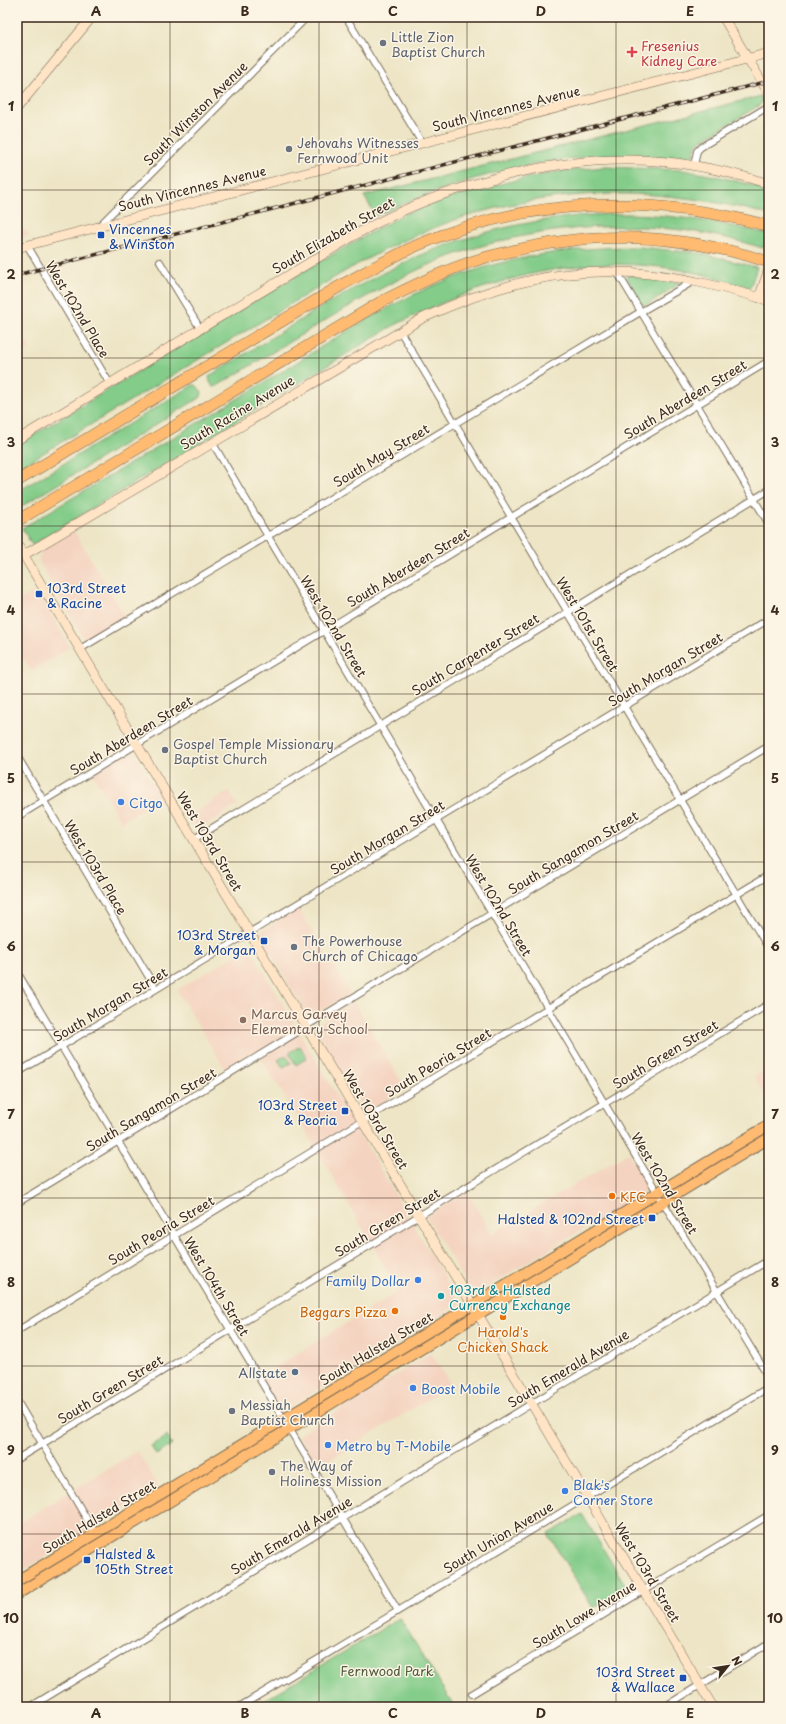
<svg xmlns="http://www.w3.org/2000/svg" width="786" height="1724" viewBox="0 0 786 1724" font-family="'Playpen Sans',sans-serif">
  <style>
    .built { fill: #f4d3c0 }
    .green { fill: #83cc89; stroke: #5f7b54 }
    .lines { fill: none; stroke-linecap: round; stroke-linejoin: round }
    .street-casing { stroke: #796b58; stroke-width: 8 }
    .secondary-casing { stroke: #796b58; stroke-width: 10 }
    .primary-casing { stroke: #796b58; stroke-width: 12 }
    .highway-casing { stroke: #796b58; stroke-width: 12 }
    .street { stroke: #fff; stroke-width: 6 }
    .secondary { stroke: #ffe4c6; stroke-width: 9 }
    .primary { stroke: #ffbb71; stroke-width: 10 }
    .highway { stroke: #ffbb71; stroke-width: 11 }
    .rail-casing { stroke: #3b2a1e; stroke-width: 3.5 }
    .rail { stroke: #fcf5e5; stroke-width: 2; stroke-dasharray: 6; stroke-linecap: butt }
    .grid { fill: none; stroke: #3b2a1e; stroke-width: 1; stroke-opacity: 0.55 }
    .worship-dot { fill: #6b7280; stroke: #fcf5e5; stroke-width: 1.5 }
    .health-dot { fill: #e0444e; stroke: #fcf5e5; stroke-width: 1.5 }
    .transit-dot { fill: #1a4fb4; stroke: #fcf5e5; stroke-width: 1.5 }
    .shop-dot { fill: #3f7fe0; stroke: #fcf5e5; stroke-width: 1.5 }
    .education-dot { fill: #8d6e63; stroke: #fcf5e5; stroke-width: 1.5 }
    .food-dot { fill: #e8710a; stroke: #fcf5e5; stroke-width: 1.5 }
    .culture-dot { fill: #0f9aa8; stroke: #fcf5e5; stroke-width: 1.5 }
    .service-dot { fill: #5c6f8a; stroke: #fcf5e5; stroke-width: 1.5 }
    .labels { text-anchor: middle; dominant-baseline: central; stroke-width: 3; stroke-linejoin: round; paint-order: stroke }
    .worship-label { font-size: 13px; fill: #5b616d; stroke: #fcf5e5; text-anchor: start }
    .health-label { font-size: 13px; fill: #be3a42; stroke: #fcf5e5; text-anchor: start }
    .street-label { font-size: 13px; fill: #3b2a1e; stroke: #fcf5e5 }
    .transit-label { font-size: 13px; fill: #164399; stroke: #fcf5e5; text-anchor: end }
    .shop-label { font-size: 13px; fill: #366cbe; stroke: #fcf5e5; text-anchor: start }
    .education-label { font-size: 13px; fill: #785e54; stroke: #fcf5e5; text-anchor: start }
    .food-label { font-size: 13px; fill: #c56008; stroke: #fcf5e5; text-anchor: start }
    .culture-label { font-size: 13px; fill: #0d838f; stroke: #fcf5e5; text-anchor: start }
    .service-label { font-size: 13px; fill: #4e5e75; stroke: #fcf5e5; text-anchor: end }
    .park-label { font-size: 13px; fill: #515b3e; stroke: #fcf5e5 }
    .neatline { fill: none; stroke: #3b2a1e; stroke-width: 1.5 }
    .grid-label { font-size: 13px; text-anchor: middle; font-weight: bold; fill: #3b2a1e }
  </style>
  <rect width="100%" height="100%" fill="#fcf5e5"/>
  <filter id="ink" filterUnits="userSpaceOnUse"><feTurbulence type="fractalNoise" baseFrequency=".025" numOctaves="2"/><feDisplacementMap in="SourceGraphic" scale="8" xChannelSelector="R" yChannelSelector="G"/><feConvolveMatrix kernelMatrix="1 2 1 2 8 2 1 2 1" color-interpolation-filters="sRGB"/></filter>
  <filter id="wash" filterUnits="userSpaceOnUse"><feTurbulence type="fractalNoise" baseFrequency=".012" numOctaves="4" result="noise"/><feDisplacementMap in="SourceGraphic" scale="16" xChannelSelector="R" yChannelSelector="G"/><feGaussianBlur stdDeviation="0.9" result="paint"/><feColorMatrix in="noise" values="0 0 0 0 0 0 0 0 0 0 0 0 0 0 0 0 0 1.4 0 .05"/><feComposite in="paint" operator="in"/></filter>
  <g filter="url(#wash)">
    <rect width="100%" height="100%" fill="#ede5c5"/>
    <!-- built -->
    <path class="built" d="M17,224l13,11 -13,3z
      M17,327l13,21 -13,8z
      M74,531l51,86 -40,24 -45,-78 -1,-5 3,-9z
      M37,590l33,57 -39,24 -14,-23v-46z
      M131,749l30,49 -40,24 -29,-49z
      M229,791l8,14 -39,25 -9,-14z
      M298,908l52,86 -41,24 -50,-85z
      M249,947l211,357 -180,109 -21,-36 140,-86 -86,-148 -57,-93 -31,19 -48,-79z
      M354,1002l51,86 -40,25 -51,-87z
      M765,1070l4,6v26l-15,-25z
      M628,1153l22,36 -177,106 -47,-79 41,-24 25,42z
      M431,1353l20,32 -133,82 -20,-32z
      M137,1451l22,36 -142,87v-50z"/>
    <!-- green -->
    <path class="green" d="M761,96l1,6 -2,3 -63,38 -5,15 -4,2c-25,1 -50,-5 -76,-4 -81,2 -162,26 -236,60l-12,-20z
      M605,167l78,3 42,8 44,12v25c-101,-29 -215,-29 -314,5 -40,14 -77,32 -113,53l-325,196v-24l302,-183 83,-47 43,-16 63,-17 54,-11z
      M609,214c55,-1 106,7 159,20l-5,14c-27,-8 -54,-15 -82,-18 -93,-11 -193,4 -276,46 -65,33 -126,73 -188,110l-4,1 -3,-5 -1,-5 2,-2c65,-39 129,-83 199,-115 63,-29 130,-43 199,-46z
      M638,247l61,6 58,14 -7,21c-19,-6 -38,-12 -58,-16 -109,-22 -204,6 -301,55l-359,218 -10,-17c76,-45 152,-91 228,-137 55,-33 109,-70 167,-98 69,-33 144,-46 221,-46z
      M628,275l53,8 -36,23 -4,-3 -14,-25z
      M193,385h3l6,7 -1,5 -184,112v-17z
      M300,1046l7,12 -11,7 -7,-12z
      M286,1055l5,8 -8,4 -5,-7z
      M167,1436l5,9 -16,10 -5,-9z
      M582,1514l45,74 -34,20 -45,-74z
      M400,1618l54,89h-201z"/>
  </g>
  <g filter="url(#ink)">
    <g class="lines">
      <!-- street casing -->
      <g class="street-casing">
        <path id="street" d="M346,17l76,126
          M694,166l3,-15 4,-4 68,-41
          M99,226l208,-209
          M27,245l83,139
          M160,262l41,68
          M617,272l152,252
          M400,331l369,618
          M212,442l445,750 112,186
          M80,649l562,-338 52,-30
          M17,756l139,233
          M17,817l752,-456
          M194,839l575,-349
          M17,972l381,639
          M306,1026l463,-280
          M17,1073l752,-454
          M17,1203l279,-170
          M17,1331l531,-323 221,-133
          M17,1401l78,132
          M17,1459l752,-455
          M472,1694l297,-179
          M30,1707l739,-447
          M239,1707l530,-320
          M664,1707l105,-64"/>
      </g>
      <!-- secondary casing -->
      <g class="secondary-casing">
        <path id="secondary" d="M723,17l46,77
          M17,108l75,-91
          M17,248l752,-195
          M759,298l10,-29
          M17,440l343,-208c78,-43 179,-73 269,-72 46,0 96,10 140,24
          M17,544l696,1163
          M24,555l399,-237c97,-45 180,-59 284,-34 21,5 42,10 62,17"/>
      </g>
      <!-- primary casing -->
      <g class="primary-casing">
        <path id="primary" d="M17,1581l752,-456
          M17,1594l752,-456"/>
      </g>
      <!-- highway casing -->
      <g class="highway-casing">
        <path id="highway" d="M17,481l323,-195c26,-14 51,-29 78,-41 112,-49 235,-50 351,-19
          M17,521l364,-219c36,-18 78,-39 118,-48 29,-7 66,-14 96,-16 58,-3 119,6 174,24"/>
      </g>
      <!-- street -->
      <use href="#street" class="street"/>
      <!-- secondary -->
      <use href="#secondary" class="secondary"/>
      <!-- primary -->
      <use href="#primary" class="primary"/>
      <!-- highway -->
      <use href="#highway" class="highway"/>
      <!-- rail casing -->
      <g class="rail-casing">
        <path id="rail" d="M17,275l752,-194"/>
      </g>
      <!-- rail -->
      <use href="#rail" class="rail"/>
    </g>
  </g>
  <!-- grid -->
  <path class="grid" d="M170,17v1690M319,17v1690M467,17v1690M616,17v1690M17,190h752M17,358h752M17,526h752M17,694h752M17,862h752M17,1030h752M17,1198h752M17,1366h752M17,1534h752"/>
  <!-- markers -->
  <g class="worship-dot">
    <circle cx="383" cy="43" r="4"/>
    <circle cx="289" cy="149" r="4"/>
    <circle cx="165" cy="750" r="4"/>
    <circle cx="294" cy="947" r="4"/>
    <circle cx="232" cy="1411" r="4"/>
    <circle cx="272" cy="1472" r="4"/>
  </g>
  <path class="health-dot" d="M630 46h4v4h4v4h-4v4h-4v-4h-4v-4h4z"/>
  <g class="transit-dot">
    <rect x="97" y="231" width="8" height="8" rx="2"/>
    <rect x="35" y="590" width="8" height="8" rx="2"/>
    <rect x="260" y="937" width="8" height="8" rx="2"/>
    <rect x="341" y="1107" width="8" height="8" rx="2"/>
    <rect x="648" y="1214" width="8" height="8" rx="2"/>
    <rect x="83" y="1556" width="8" height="8" rx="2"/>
    <rect x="679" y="1674" width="8" height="8" rx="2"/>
  </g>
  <g class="shop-dot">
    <circle cx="121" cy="802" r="4"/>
    <circle cx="418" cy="1280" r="4"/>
    <circle cx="413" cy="1388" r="4"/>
    <circle cx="328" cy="1445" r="4"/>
    <circle cx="565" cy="1491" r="4"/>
  </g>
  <circle class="education-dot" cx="243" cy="1020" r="4"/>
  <g class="food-dot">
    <circle cx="612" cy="1196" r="4"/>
    <circle cx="395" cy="1311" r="4"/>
    <circle cx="503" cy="1317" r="4"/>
  </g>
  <circle class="culture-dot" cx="441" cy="1296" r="4"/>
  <circle class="service-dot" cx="295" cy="1372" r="4"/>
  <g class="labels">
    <!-- worship labels -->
    <g class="worship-label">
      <text x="391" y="36">Little Zion<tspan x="391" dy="15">Baptist Church</tspan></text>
      <text x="297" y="142">Jehovahs Witnesses<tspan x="297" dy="15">Fernwood Unit</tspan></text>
      <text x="173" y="743">Gospel Temple Missionary<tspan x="173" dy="15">Baptist Church</tspan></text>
      <text x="302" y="940">The Powerhouse<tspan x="302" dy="15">Church of Chicago</tspan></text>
      <text x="240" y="1404">Messiah<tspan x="240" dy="15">Baptist Church</tspan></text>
      <text x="280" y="1465">The Way of<tspan x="280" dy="15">Holiness Mission</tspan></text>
    </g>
    <!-- health labels -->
    <g class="health-label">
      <text x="641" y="45">Fresenius<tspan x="641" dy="15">Kidney Care</tspan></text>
    </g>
    <!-- street labels -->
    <g class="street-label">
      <text transform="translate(506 108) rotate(-14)">South Vincennes Avenue</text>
      <text transform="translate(195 113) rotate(-45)">South Winston Avenue</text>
      <text transform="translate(192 188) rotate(-14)">South Vincennes Avenue</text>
      <text transform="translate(333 235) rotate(-30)">South Elizabeth Street</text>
      <text transform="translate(78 309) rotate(59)">West 102nd Place</text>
      <text transform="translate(685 399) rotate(-31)">South Aberdeen Street</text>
      <text transform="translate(237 412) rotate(-31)">South Racine Avenue</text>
      <text transform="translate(381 455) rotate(-31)">South May Street</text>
      <text transform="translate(408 567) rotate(-31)">South Aberdeen Street</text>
      <text transform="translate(588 624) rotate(59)">West 101st Street</text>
      <text transform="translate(334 626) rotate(59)">West 102nd Street</text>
      <text transform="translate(475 654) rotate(-31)">South Carpenter Street</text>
      <text transform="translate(665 669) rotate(-31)">South Morgan Street</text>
      <text transform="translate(131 735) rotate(-31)">South Aberdeen Street</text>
      <text transform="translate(387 837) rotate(-31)">South Morgan Street</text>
      <text transform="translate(210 841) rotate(59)">West 103rd Street</text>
      <text transform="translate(573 852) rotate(-31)">South Sangamon Street</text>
      <text transform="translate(96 867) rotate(59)">West 103rd Place</text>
      <text transform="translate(499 905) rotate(59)">West 102nd Street</text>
      <text transform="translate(110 1004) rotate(-31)">South Morgan Street</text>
      <text transform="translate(665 1054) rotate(-31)">South Green Street</text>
      <text transform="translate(438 1062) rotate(-31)">South Peoria Street</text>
      <text transform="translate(151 1109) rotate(-31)">South Sangamon Street</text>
      <text transform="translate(376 1119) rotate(59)">West 103rd Street</text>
      <text transform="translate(665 1183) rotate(59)">West 102nd Street</text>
      <text transform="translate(387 1222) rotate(-31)">South Green Street</text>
      <text transform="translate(161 1230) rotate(-31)">South Peoria Street</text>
      <text transform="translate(217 1286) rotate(59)">West 104th Street</text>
      <text transform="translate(376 1348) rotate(-31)">South Halsted Street</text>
      <text transform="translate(568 1368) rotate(-31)">South Emerald Avenue</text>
      <text transform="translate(110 1389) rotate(-31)">South Green Street</text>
      <text transform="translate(99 1516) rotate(-31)">South Halsted Street</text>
      <text transform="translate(291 1535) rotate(-31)">South Emerald Avenue</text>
      <text transform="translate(498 1537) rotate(-31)">South Union Avenue</text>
      <text transform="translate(648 1572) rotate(59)">West 103rd Street</text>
      <text transform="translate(584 1614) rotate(-31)">South Lowe Avenue</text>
    </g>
    <!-- transit labels -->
    <g class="transit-label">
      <text x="109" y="228" text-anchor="start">Vincennes<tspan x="109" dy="15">&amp; Winston</tspan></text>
      <text x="47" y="587" text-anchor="start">103rd Street<tspan x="47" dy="15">&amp; Racine</tspan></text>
      <text x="256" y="934">103rd Street<tspan x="256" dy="15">&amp; Morgan</tspan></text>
      <text x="337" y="1104">103rd Street<tspan x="337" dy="15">&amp; Peoria</tspan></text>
      <text x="644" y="1218">Halsted &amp; 102nd Street</text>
      <text x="95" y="1553" text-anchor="start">Halsted &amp;<tspan x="95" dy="15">105th Street</tspan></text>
      <text x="675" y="1671">103rd Street<tspan x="675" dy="15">&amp; Wallace</tspan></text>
    </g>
    <!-- shop labels -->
    <g class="shop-label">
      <text x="129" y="802">Citgo</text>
      <text x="410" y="1280" text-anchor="end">Family Dollar</text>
      <text x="421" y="1388">Boost Mobile</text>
      <text x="336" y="1445">Metro by T-Mobile</text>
      <text x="573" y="1484">Blak's<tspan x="573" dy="15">Corner Store</tspan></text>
    </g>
    <!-- education labels -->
    <g class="education-label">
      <text x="251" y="1013">Marcus Garvey<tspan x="251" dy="15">Elementary School</tspan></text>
    </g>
    <!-- food labels -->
    <g class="food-label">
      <text x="620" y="1196">KFC</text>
      <text x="387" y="1311" text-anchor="end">Beggars Pizza</text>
      <text x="503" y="1331" text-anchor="middle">Harold's<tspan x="503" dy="15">Chicken Shack</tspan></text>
    </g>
    <!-- culture labels -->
    <g class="culture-label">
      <text x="449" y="1289">103rd &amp; Halsted<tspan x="449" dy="15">Currency Exchange</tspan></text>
    </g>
    <!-- service labels -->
    <g class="service-label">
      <text x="287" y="1372">Allstate</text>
    </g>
    <!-- park labels -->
    <g class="park-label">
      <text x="387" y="1670">Fernwood Park</text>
    </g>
  </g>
  <!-- margin -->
  <rect width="786" height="1724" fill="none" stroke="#fcf5e5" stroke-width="44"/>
  <!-- north arrow -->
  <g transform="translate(728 1666) rotate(60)" stroke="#fcf5e5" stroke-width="3" paint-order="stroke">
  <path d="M0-3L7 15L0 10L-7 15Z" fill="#3b2a1e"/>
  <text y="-6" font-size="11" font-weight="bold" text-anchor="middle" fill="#3b2a1e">N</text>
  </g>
  <rect x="22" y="22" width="742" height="1680" class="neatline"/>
  <g class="grid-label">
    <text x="96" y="16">A</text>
    <text x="245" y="16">B</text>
    <text x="393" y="16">C</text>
    <text x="541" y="16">D</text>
    <text x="690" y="16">E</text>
    <text x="11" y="111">1</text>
    <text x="775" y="111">1</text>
    <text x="11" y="279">2</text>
    <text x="775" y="279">2</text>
    <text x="11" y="447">3</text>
    <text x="775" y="447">3</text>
    <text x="11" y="615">4</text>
    <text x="775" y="615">4</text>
    <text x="11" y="783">5</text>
    <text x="775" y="783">5</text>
    <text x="11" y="951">6</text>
    <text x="775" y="951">6</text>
    <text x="11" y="1119">7</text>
    <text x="775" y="1119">7</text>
    <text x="11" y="1287">8</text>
    <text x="775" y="1287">8</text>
    <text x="11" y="1455">9</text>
    <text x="775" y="1455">9</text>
    <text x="11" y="1623">10</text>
    <text x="775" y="1623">10</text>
    <text x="96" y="1718">A</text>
    <text x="245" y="1718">B</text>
    <text x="393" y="1718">C</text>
    <text x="541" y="1718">D</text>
    <text x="690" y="1718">E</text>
  </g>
</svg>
